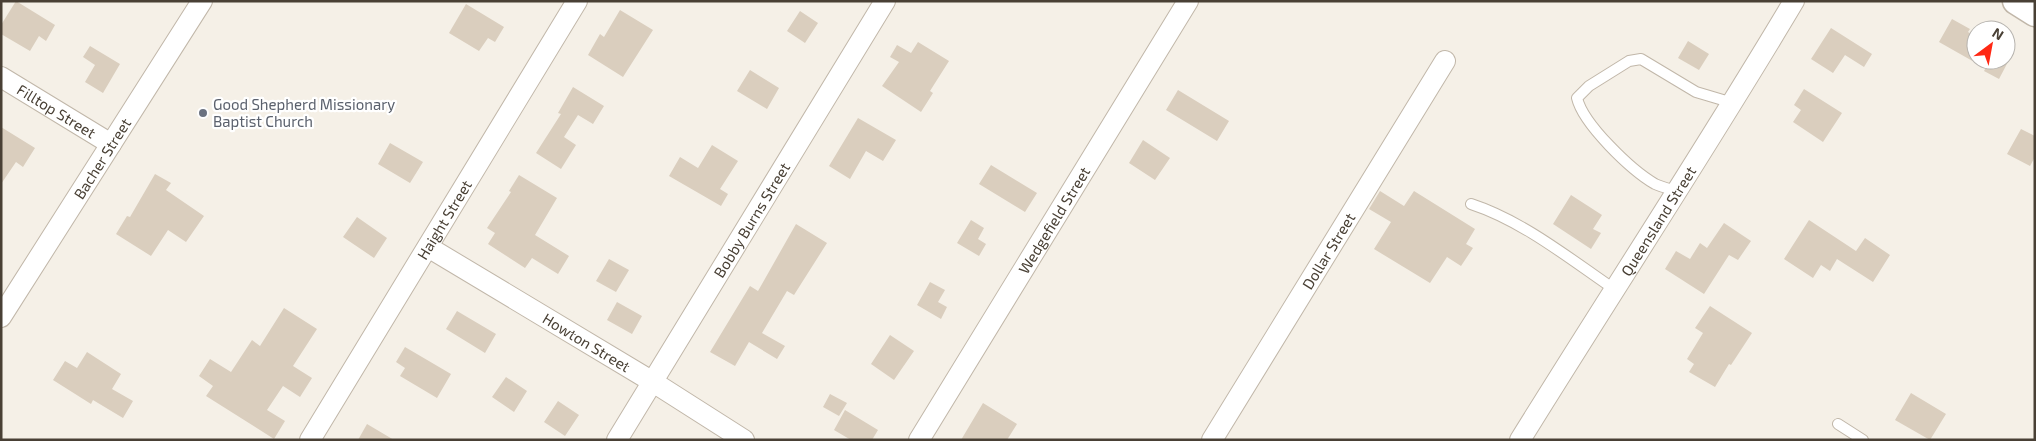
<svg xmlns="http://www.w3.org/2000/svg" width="2036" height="441" viewBox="0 0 2036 441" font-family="'Exo 2',sans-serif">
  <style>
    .building { fill: #dacebe }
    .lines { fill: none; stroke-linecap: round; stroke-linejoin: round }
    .service-casing { stroke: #c1b7a9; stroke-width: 12 }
    .minor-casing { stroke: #c1b7a9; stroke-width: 22 }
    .tertiary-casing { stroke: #c1b7a9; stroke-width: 29 }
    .service { stroke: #fff; stroke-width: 10 }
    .minor { stroke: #fff; stroke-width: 20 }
    .tertiary { stroke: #fff; stroke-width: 26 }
    .worship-dot { fill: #6b7280; stroke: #fff; stroke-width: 2 }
    .labels { text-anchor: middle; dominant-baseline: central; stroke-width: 4.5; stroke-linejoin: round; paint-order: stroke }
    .worship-label { font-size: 15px; fill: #5b616d; stroke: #fff; text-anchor: start }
    .street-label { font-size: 15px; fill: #494035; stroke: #fff }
  </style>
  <rect width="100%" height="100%" fill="#f5f0e7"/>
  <!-- building -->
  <path class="building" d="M16,1l39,24 -9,16 -7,-5 -9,15 -29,-17v-9z
    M466,4l38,23 -9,15 -7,-4 -9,13 -30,-18z
    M620,10l33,20 -30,47 -35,-22 12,-21 4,3z
    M800,11l18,12 -13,20 -18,-12z
    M1952,19l18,10 -2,3 8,5v26l-37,-21z
    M1831,28l41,26 -8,13 -19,-12 -12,18 -22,-14z
    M1688,41l21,13 -10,16 -21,-12z
    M918,42l31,19 -19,30 3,2 -12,19 -39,-26 17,-24 -9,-5 7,-12 14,8z
    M90,46l30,18 -17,29 -18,-11 10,-17 -12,-8z
    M1990,60h19l-10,19 -15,-8z
    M750,70l29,18 -12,21 -30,-18z
    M573,87l31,19 -11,18 -15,-9 -14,22 12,8 -15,24 -25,-16 25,-39 -3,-1z
    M1804,89l38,24 -19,29 -30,-20 8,-12 -7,-5z
    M1178,90l51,31 -12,20 -51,-31z
    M858,118l38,22 -13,21 -17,-10 -16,28 -21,-13z
    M1,127l34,21 -12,19 -7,-5 -15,22z
    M2021,129l14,7v21l-5,9 -23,-12z
    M1143,140l27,18 -15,22 -26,-17z
    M390,143l33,19 -13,21 -32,-19z
    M712,145l26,16 -18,28 8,5 -7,12 -52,-30 11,-19 18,11z
    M991,165l46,28 -12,19 -46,-28z
    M155,174l16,9 -5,7 38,26 -18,26 -18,-12 -17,26 -35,-22 11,-18 3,1z
    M519,175l38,23 -22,37 34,21 -11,18 -26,-16 -7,10 -37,-24 7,-11 -8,-5 24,-36 -2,-1z
    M1380,191l24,15 10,-15 61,38 -9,15 7,4 -12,18 -14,-9 -17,26 -56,-34 17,-27 -22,-13z
    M1571,195l31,20 -9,14 8,4 -10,16 -38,-25z
    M357,217l30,21 -13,20 -31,-21z
    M971,220l13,8 -6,11 8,5 -7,12 -22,-13z
    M1809,220l47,31 9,-13 25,17 -17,27 -36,-23 -7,12 -9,-6 -8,13 -29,-19z
    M1724,223l27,18 -13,19 -9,-5 -25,39 -39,-25 11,-18 14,8 10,-16 7,5z
    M796,224l31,19 -33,52 -7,-4 -25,42 23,13 -8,13 -28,-17 -14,24 -25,-14 40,-66 8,5z
    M609,259l20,11 -13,22 -20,-11z
    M930,282l15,8 -7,12 9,5 -6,12 -24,-14z
    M617,302l25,14 -10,18 -25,-14z
    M1710,306l42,27 -21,32 -2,-1 -14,23 -26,-15 5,-8 -7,-5 16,-26 -8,-5z
    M284,308l33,21 -24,37 19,12 -12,19 -17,-11 -16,24 18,11 -11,18 -68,-43 7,-10 -14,-10 11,-17 21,13 21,-32 8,6z
    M457,311l39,23 -11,19 -39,-24z
    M890,335l24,16 -20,29 -23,-16z
    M405,347l46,27 -14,24 -37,-22 5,-8 -9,-6z
    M87,352l34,22 -9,15 21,12 -10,17 -30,-18 -2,4 -38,-24 12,-19 12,7z
    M506,377l21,14 -13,21 -22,-15z
    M1911,393l35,21 -16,26 -35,-20z
    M830,394l17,9 -8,13 -16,-9z
    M558,401l21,14 -14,21 -21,-14z
    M983,403l34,21 -10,16h-46z
    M845,410l33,20 -6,10h-21l-17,-10z
    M367,424l27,16h-36z"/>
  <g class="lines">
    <!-- service casing -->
    <g class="service-casing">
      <path id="service" d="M1677,191c-7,-2 -16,-4 -22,-7 -24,-14 -72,-60 -78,-86l12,-12 40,-25 12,-2 55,33 37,11
        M1471,204c52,17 99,55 143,85
        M1838,424l25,16"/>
    </g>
    <!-- minor casing -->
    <g class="minor-casing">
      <g id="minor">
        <path id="s1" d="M1,77l110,67"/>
        <path id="s2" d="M428,247l225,135 91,58"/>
        <path id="s3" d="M1,317l201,-316"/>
        <path id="s4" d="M310,440l267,-439"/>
        <path id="s5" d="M617,440l268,-439"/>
        <path id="s6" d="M919,440l269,-439"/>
        <path id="s7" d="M1212,440l233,-379"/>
        <path id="s8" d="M1520,440c91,-147 186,-291 274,-439"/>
      </g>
    </g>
    <!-- tertiary casing -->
    <g class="tertiary-casing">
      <path id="tertiary" d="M2016,1l19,12"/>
    </g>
    <!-- service -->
    <use href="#service" class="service"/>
    <!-- minor -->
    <use href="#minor" class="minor"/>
    <!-- tertiary -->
    <use href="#tertiary" class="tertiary"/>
  </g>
  <!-- markers -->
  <circle class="worship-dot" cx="203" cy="113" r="5"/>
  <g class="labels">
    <!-- worship labels -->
    <g class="worship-label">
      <text x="213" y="104">Good Shepherd Missionary<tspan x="213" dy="17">Baptist Church</tspan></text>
    </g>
    <!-- street labels -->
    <g class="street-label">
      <text stroke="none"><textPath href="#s1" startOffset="65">Filltop Street</textPath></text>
      <text stroke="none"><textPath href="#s3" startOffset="188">Bacher Street</textPath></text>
      <text stroke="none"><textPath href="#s6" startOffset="258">Wedgefield Street</textPath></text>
      <text stroke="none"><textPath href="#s4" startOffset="258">Haight Street</textPath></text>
      <text stroke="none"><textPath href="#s5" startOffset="258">Bobby Burns Street</textPath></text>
      <text stroke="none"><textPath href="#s8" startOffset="259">Queensland Street</textPath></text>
      <text stroke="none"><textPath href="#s7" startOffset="222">Dollar Street</textPath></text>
      <text stroke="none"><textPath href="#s2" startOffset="185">Howton Street</textPath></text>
    </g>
  </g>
  <!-- border -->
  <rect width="2036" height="441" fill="none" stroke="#494035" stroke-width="5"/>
  <!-- north arrow -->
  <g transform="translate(1991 45) rotate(32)"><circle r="24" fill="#ffffff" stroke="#b6b3ae"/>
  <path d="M0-4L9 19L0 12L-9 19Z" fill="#ff2814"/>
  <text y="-8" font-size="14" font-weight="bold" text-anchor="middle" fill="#494035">N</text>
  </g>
</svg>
